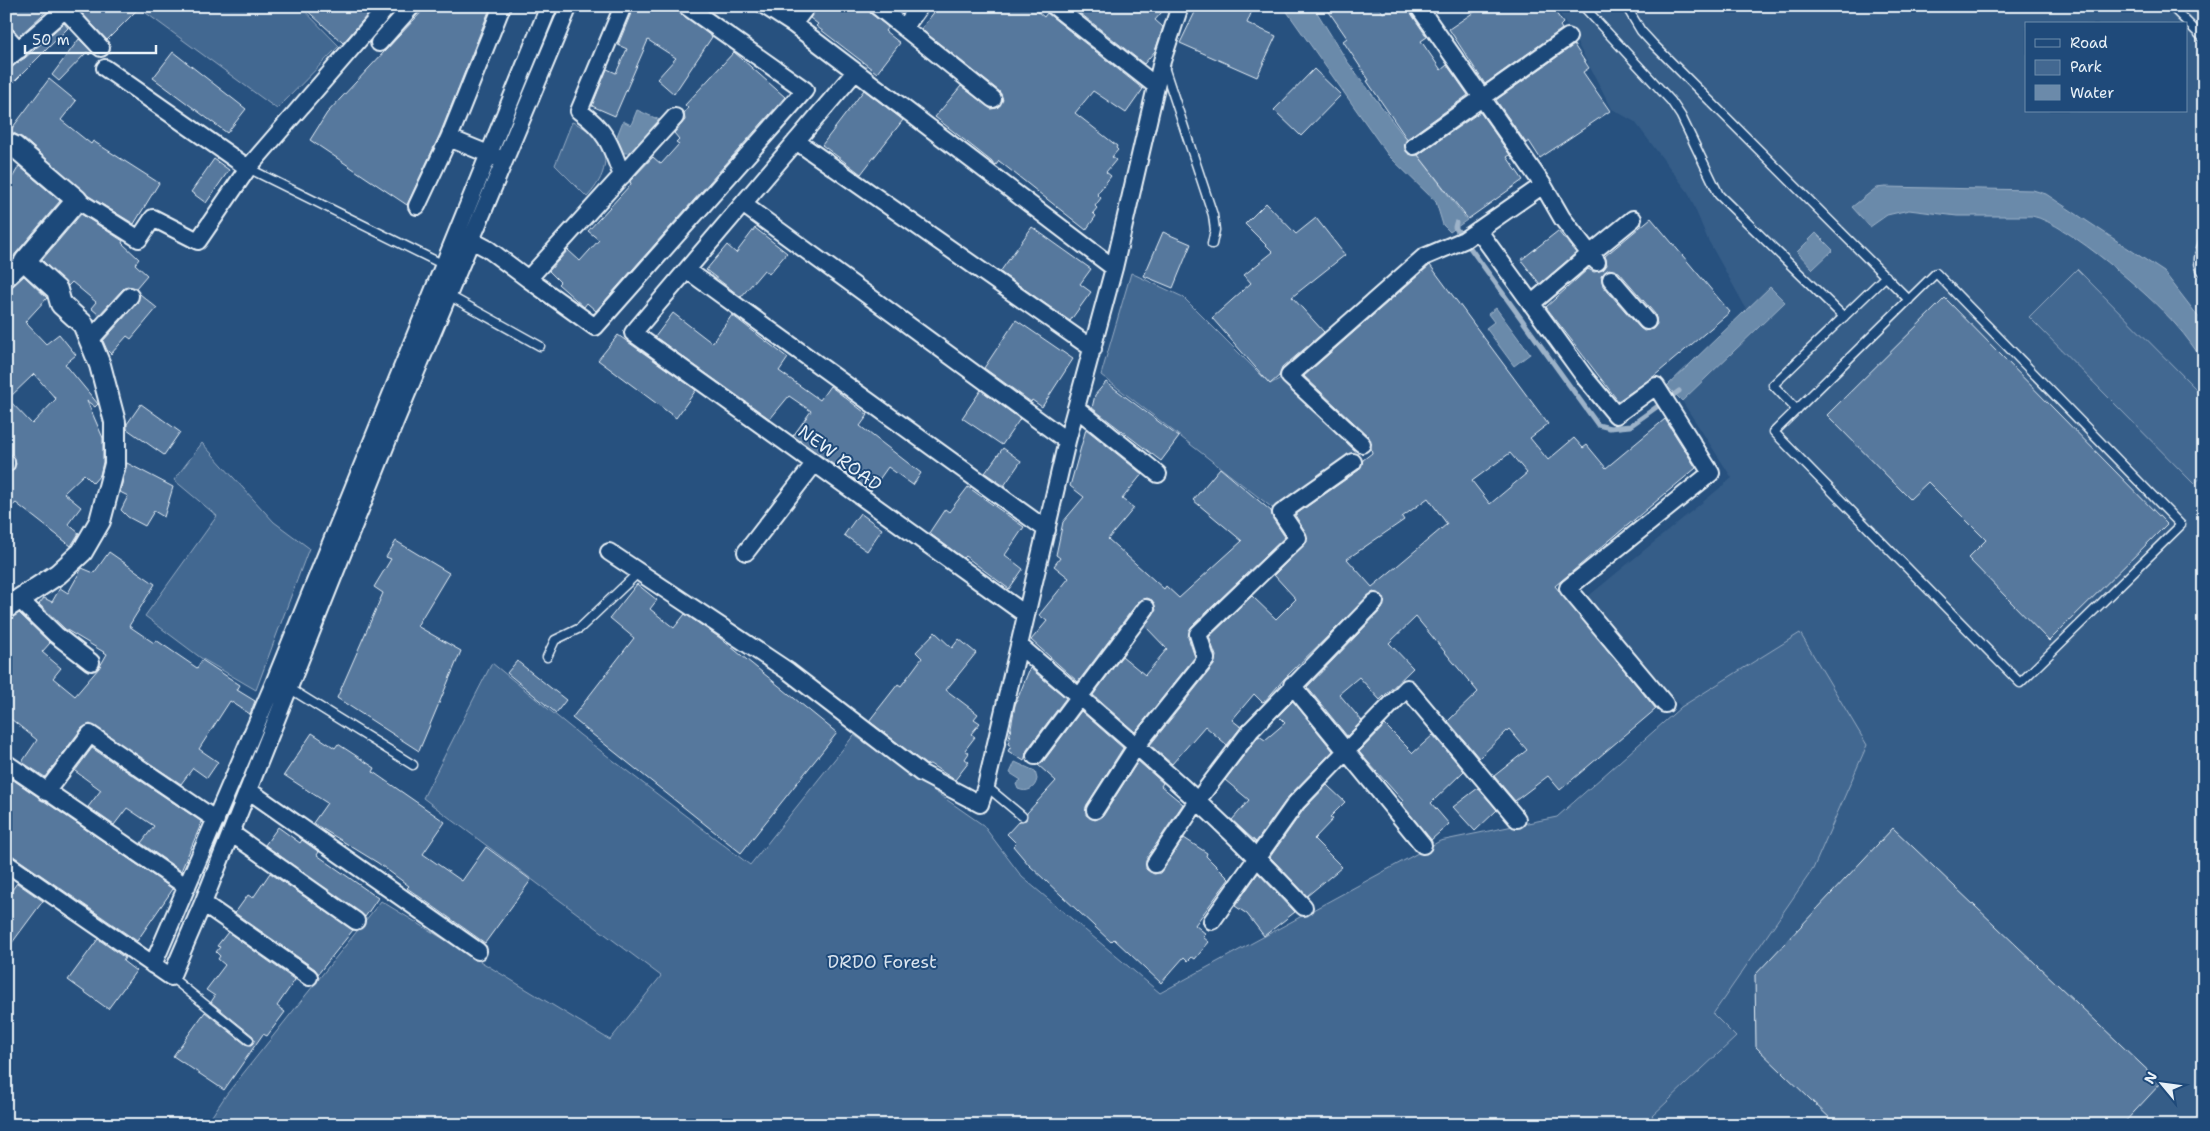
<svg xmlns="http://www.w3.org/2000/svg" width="2210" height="1131" viewBox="0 0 2210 1131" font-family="'Shantell Sans',sans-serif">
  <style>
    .built { fill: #355d88; fill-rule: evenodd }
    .green { fill: #436891; stroke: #96acc4 }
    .water { fill: #6b8aaa; stroke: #9db3c9 }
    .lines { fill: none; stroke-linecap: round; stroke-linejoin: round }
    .stream { stroke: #9db3c9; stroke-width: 5 }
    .building { fill: #57789d; stroke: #e8f1f8; fill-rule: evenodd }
    .service-casing { stroke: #e8f1f8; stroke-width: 11 }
    .minor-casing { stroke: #e8f1f8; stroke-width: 20 }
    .tertiary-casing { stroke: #e8f1f8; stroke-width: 24 }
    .service { stroke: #1f4a7a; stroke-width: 8 }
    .minor { stroke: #1f4a7a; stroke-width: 16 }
    .tertiary { stroke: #1f4a7a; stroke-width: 20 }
    .labels { text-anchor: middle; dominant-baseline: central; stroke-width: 4; stroke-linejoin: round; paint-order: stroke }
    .street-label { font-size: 18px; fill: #e8f1f8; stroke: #1f4a7a }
    .park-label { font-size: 18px; fill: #d8e3ee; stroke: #1f4a7a }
  </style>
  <rect width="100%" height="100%" fill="#27517f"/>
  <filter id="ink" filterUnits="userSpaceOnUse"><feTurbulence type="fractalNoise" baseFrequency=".02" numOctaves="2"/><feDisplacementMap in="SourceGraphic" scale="10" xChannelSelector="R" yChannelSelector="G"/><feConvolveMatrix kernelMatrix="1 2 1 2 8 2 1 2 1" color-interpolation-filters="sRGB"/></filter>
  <g filter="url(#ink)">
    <!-- built -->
    <path class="built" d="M1555,6h649v1119h-546l-7,-9 85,-79 -23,-23 99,-145 -12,-236 -119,74 -96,-108 147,-121 -50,-77 103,-99 -15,-15 -23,23 -39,-70 -20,-48 -53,-70 -23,-13 -36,-68zM2026,24h160v87h-160z"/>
    <!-- green -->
    <path class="green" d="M152,6h148l39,40 -62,63 -131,-96z
      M572,122c38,15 43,45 15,75l-32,-32z
      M2077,269l127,128v78l-10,9 -165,-167z
      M1131,273l52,24 87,87 13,-7 79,74 -87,59 -174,-135z
      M202,443l72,79 35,26 -53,142 -55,-32 -56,-42 72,-100 -43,-36z
      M1800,633l67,112 -54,124 -100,145 23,23 -84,79 6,9h-1452l20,-30 155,-194 229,139 51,-64 -238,-178 69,-135 88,72 170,130 104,-130 129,90 39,52 138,116 280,-152 117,-24 124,-110z"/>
    <!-- water -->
    <path class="water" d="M1283,6h30l34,55 120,159 -17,12 -7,-7 -7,-23 -48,-47z
      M637,110l25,11 -29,32h-12l-4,-17 6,-15 8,4z
      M1885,187l148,3 13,4 118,78 40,52v38c-9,-13 -18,-26 -28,-37 -25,-29 -109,-102 -144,-109h-75l-48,-6 -22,5 -17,12 -18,-20 24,-19z
      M1816,233l17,17 -20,19 -16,-17z
      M1770,287l15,15 -103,99 -15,-15z
      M1496,308l34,46 -16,12 -28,-38 8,-6 -6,-8z
      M1015,762l20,9 2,8c-2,10 -10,14 -19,10l-2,-5 5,-4 -11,-7z"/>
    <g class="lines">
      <!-- stream -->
      <path class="stream" d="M1456,223l-1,4 143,198 12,3 20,-2 49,-35"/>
    </g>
    <!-- building -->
    <path class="building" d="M13,6h39l-33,30 -6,-7 -7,-3v-13z
      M79,6h62l-34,34 -29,-31z
      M302,6h73l-32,37z
      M427,6h64l-51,128 -33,71 -97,-65 17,-27z
      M634,6h38l40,31 -38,57 -17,-15 19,-21 -28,-18 -33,76 -23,-10 15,-37 9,4 11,-24 -9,-4z
      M817,6h50l3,7 18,14 -3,4 15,12 -23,30 -61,-47 2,-2 -8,-6z
      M939,6h92l13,11 3,-4 96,76 -17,24 -33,-22 -18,22 42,33 -1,2 2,2 -6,7 4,3 -10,12 5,4 -14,18 4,4 -6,8 2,2 -4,5 3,3 -10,14 -87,-69 -3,4 -61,-48 26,-31 30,23 6,-1 6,-8 -4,-9 -78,-62z
      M1071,6h96l-12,14 8,7 -8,24 -11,13z
      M1198,6h56l-7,17 29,13 -19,41 -77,-34z
      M1325,6h53l5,7 10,-7h13l21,31 -6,4 20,29 6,-5 21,30 -61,44 -40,-58 2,-1 -26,-39 4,-3z
      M1483,6h68l12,17 -3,3 2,3 -77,55 -36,-55z
      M64,23l4,5 -62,62v-20l19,-12z
      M79,39l13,13 -3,3 -2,-3 -28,29 -7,-6z
      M1574,45l15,23 -6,4 27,39 -70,47 -11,-17 -3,2 -30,-43z
      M173,52l73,57 -19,24 -74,-55z
      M734,52l51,45 -189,214 -9,-8 -3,4 -26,-23 2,-2 -11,-11 19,-21 12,11 19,-21 -11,-9 43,-47 -1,-3 23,-24 8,7 18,-20 -3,-2 3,-3 -5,-6 11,-13 -1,-7 4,-5 -3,-3z
      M1314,69l27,26 -40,41 -27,-26z
      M49,79l27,22 -15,19 30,24 2,-3 66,42 -25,41 -47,-29 -64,-57 -13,-7z
      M864,90l39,30 -42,54 -39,-29z
      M1480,112l30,43 -3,2 16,23 -55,39 -50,-64z
      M214,159l15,11 -23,33 -15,-11z
      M19,166l41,35 -54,64v-88l5,3z
      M1266,203l30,31 20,-16 29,37 -53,42 32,35 -42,36 -3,8 -9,8 -58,-66 39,-35 -7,-8 29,-23 -28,-28z
      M81,214l42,27 -1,2 17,16 -4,5 12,11 -11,13 -9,-2 -4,3 -24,26 -8,-7 5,-6 -24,-20 -4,4 -26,-26z
      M1651,218l79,94 -77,65 -35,24 -72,-94 42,-38 6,3 9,-2 4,-5 -2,-9zM1609,269l10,3 36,42 2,10 -4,5 -9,2 -4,-3 -37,-42 -2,-10z
      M1032,227l59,42 -11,15 11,8 -21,29 -70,-49z
      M755,228l32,25 -18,21 -5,-4 -23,27 -35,-27 21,-25 9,8z
      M1558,231l18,22 -36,31 -19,-24z
      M1163,232l28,12 -18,44 -29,-12z
      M1430,265l118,159 -18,14 18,22 26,-22 9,10 4,-3 19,23 59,-49 31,49 -141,118 101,123 -96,81 -12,-14 -33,25 -21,-25 33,-26 -18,-21 -30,29 -31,-37 30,-29 -62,-75 -27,26 24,25 -33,32 -21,-23 -20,17 23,27 -15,15 -40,-49 75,-78 3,-9 -3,-5 -9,-3 -88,86 -20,23 -3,1 -8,-8 -22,26 9,7 -14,18 -22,-19 -33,38 -22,-19 64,-80 2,-9 -7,-19 43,-41 24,23 20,-20 -22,-24 33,-33 -1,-9 -11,-18 64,-45 4,-10 9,-7 -3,-16 -65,-61zM1510,453l17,20 -37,31 -18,-23zM1428,498l19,26 -75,63 -25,-28 57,-39 -2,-3z
      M24,276l23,22 -22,24 21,22 13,-10 17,21 -11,9 33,40 -3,3 -8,-6 16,37v24l-3,13 -7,8 -9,-9 -20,19 17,14 -13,17 11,9 -8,13 -55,-43 -10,8v-37l8,-5 2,-5 -2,-7 -8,-5v-163l7,-3zM34,374l22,25 -24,25 -24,-25z
      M140,294l17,14 -26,31 -4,-3 -16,18 -4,-4 -4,-9 34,-38z
      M1945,298l222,226 -118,117 -81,-83 18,-18 -58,-58 -18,17 -83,-84z
      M673,313l39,30 20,-28 56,43 -9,13 41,29 10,-14 38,29 -8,11 61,47 -8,12 -25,-18 -17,24 -78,-55 18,-25 -22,-15 -19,23 -115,-82z
      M1016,320l57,39 -31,48 -10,-7 -1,2 -47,-34z
      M618,335l78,55 -20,28 -78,-58z
      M1106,382l73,55 -18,24 -69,-53 3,-13z
      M981,390l39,29 -18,26 -40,-27z
      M141,404l39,28 -16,23 -37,-26v-5z
      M1086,429l56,45 -20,25 12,9 -26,31 56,50 2,-3 13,12 63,-57 -49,-41 27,-32 51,43 2,8 12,18 -94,90 -3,10 7,20 -60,75 -42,-37 29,-39 23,19 22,-26 -22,-23 11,-16 -4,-10 -5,-2 -9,4 -60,80 -47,-42 16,-19 -8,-6 30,-37 -15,-12 6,-8 -4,-3 7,-33 21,-25 -14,-11z
      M1003,448l18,13 -17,25 -19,-13z
      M127,463l46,24 -9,30 -10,-6 -9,15 -17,-9 -7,-7 7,-14 -8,-4z
      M968,487l56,40 -19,28 18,14 -14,20 -44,-33 -2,2 -34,-25 16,-24 4,3z
      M860,513l22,16 -15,22 -23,-16z
      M396,541l53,32 -32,53 44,25 -42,100 -82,-53 46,-105 -9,-6 17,-28 -5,-2z
      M109,552l46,32 -26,42 25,17 2,-3 41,28 5,-8 38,25 -3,5 18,11 -5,13 -20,-13 -31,48 19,13 -11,16 -14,-10 -12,16 -91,-60 -8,4 -37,49 -23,-15 15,-22 -31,-25v-95l13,-7 31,30 -8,9 19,16 -8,10 22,18 24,-28 8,-14 -42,-25 -26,-25 5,-6 8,4 8,-14 8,5 14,-25 12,5z
      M637,584l20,16 -7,9 24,19 11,-14 35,24 117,95 -96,120 -169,-135 62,-80 -24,-20z
      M935,632l17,16 7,-9 17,14 -30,37 32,24 -4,5 6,4 -9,11 4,3 -10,13 4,3 -4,6 4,3 -14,18 -25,-16 -4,1 -57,-44 29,-37 3,2 21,-28 -6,-6z
      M517,661l49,39 -10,13 -49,-40z
      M1030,668l36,30 -39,52 -3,11 -16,-10 3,-5 -3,-2 7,-39z
      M1293,701l40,50 -44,45 -33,46 -24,-22 17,-20 -24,-20 34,-44 6,4 20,-17 -7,-7z
      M1081,711l42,37 -36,57 -1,10 9,5 8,-4 35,-55 25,22 -2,3 22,18 -36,54 -1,11 8,5 6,-1 24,-35 23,15 -1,3 23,23 -34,46 11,9 -3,3 6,5 -14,17 -3,-2 -4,4 -4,-4 -23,26 -47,-44 -3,3 -82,-77 -16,-19 3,-3 -9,-9 12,-13 7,-1 1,-7 29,-32 -18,-16 5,-3z
      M1385,725l28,28 20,-18 31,36 -33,32 18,21 -18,16 -30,-37 2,-2 -44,-49z
      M312,733l23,15 3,-4 37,24 -2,4 72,50 -22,32 39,27 24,-34 45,33 -46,63 -78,-55 2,-2 -31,-23 -65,-40 14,-20 -43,-28z
      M92,748l110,74 -21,49 -40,-28 13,-17 -27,-18 -13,17 -26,-18 13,-17 -26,-19z
      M6,775l167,114 -36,52 -131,-90z
      M1327,785l18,17 -15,15 3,2 -19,20 28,28 -35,29 -37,-39 34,-48z
      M1478,788l19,22 -22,21 -22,-24z
      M278,827l22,16 2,-3 17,12 -2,3 61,43 -13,19 -100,-72z
      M1893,828l268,255 -39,42h-285l-81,-78 -1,-72z
      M270,873l83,57 -35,44 -3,-5 -80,-56 13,-18 5,3z
      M1258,873l37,39 -31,24 -17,-22 -12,-8z
      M17,883l26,18 -37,50v-53z
      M228,932l67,48 -18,26 8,6 -18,24 -4,-2 -39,56 -51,-34 32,-44 40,32 6,1 3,-4 -1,-5 -42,-34 4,-6 -9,-6 19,-25 -7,-6 2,-3 -4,-4 4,-5 -3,-1z
      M98,939l27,19 -2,3 13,10 -28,38 -40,-29z"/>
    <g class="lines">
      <!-- service casing -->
      <g class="service-casing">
        <path id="service" d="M1583,6l88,95 10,15 38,79 125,122
          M1626,6l15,25 12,13 256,256
          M2171,6l33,33
          M1164,67l49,148 2,15 -3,14
          M248,168l196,97
          M2204,240c-4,11 -9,24 0,33
          M1936,273l245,252 -161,158 -246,-251z
          M448,295l92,51
          M1797,410l-24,-25 113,-109
          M547,657l8,-17 25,-12 59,-56
          M289,688l124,77
          M986,786l36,30
          M171,977l78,63"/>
      </g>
      <!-- minor casing -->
      <g class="minor-casing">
        <path id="minor" d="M62,6l39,42
          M765,6l28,18 321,244
          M877,6l116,93
          M1054,6l102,80
          M1418,6l125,179 19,33 28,36 43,-35
          M793,24l14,-18
          M904,28l16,-22
          M6,36l13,14
          M379,43l33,-37
          M6,60l63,-54
          M105,68l143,100
          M855,72l-222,261 392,281
          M796,141l297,208
          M1414,146l154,-109
          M498,158l-49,-20 53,-132
          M622,176c-11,-31 -16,-46 -43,-65l44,-105
          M77,200l62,39 14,-21 45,23 50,-73 140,-162
          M744,205l323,236
          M417,206l32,-68
          M1478,230l108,149 30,36 40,-29 55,87 -143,115 97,116
          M471,240l17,9 40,30 147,-162
          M687,270l360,260
          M6,279l19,-18
          M528,279l67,48 210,-237 -119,-84
          M1611,279l36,42
          M1531,304l59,-50 7,8
          M90,340l40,-44
          M1076,408l82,66
          M1362,444l-73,-68 135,-119 40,-17 79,-55
          M6,462v2
          M609,552l179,119 133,102 59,31 6,-18 81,-345 47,-173 48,-207 18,-55
          M746,552l68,-88
          M19,599l37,36 35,27
          M1020,646c98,84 197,166 284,261
          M1292,685l131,160
          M1035,756l111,-148
          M6,763l181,124
          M248,790l230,161
          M46,792l44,-58 126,86
          M1095,810l42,-65 69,-86 -8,-25 100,-96 -17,-25 72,-51
          M231,833l125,88
          M6,863l165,114 32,-74 192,-481 174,-416
          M1155,864l42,-63 54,-71 124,-128
          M203,903l106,74
          M1212,921l84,-118 111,-115 110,131
          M153,965l121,-282 275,-677"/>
      </g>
      <!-- tertiary casing -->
      <g class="tertiary-casing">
        <path id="tertiary" d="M6,143l9,4 62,53 -52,61 32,29 4,14 22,20 17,41 15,57v42l-15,57 -18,31 -24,22 -52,34"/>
      </g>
      <!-- service -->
      <use href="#service" class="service"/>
      <!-- minor -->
      <use href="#minor" class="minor"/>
      <!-- tertiary -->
      <use href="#tertiary" class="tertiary"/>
    </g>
  </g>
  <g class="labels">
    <!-- street labels -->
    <g class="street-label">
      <text transform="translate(840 458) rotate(36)">NEW ROAD</text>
    </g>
    <!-- park labels -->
    <g class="park-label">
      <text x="882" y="962">DRDO Forest</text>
    </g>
  </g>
  <!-- margin -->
  <rect width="2210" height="1131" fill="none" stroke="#1f4a7a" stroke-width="25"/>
  <rect x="12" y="12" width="2185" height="1106" fill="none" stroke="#e8f1f8" stroke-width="2" filter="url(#ink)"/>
  <!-- legend -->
  <rect x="2025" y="22" width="162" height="90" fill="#1f4a7a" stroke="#6f8dac"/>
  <rect x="2035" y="39" width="25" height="8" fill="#1f4a7a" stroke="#6f8dac"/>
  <text x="2070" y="48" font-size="15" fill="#e8f1f8">Road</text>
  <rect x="2035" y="60" width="25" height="15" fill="#436891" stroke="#6f8dac"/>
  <text x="2070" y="72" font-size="15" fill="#e8f1f8">Park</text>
  <rect x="2035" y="85" width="25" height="15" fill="#6b8aaa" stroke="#6f8dac"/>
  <text x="2070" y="98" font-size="15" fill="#e8f1f8">Water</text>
  <!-- north arrow -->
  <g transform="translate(2162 1084) rotate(299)" stroke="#1f4a7a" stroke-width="4" paint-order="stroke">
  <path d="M0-4L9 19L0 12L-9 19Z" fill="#e8f1f8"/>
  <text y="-8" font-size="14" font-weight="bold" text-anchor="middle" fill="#e8f1f8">N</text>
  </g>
  <!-- scale -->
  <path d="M25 45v8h131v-8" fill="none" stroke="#e8f1f8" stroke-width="2.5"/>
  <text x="32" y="45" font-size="15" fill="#e8f1f8" stroke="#1f4a7a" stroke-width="4" paint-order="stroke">50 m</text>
</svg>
